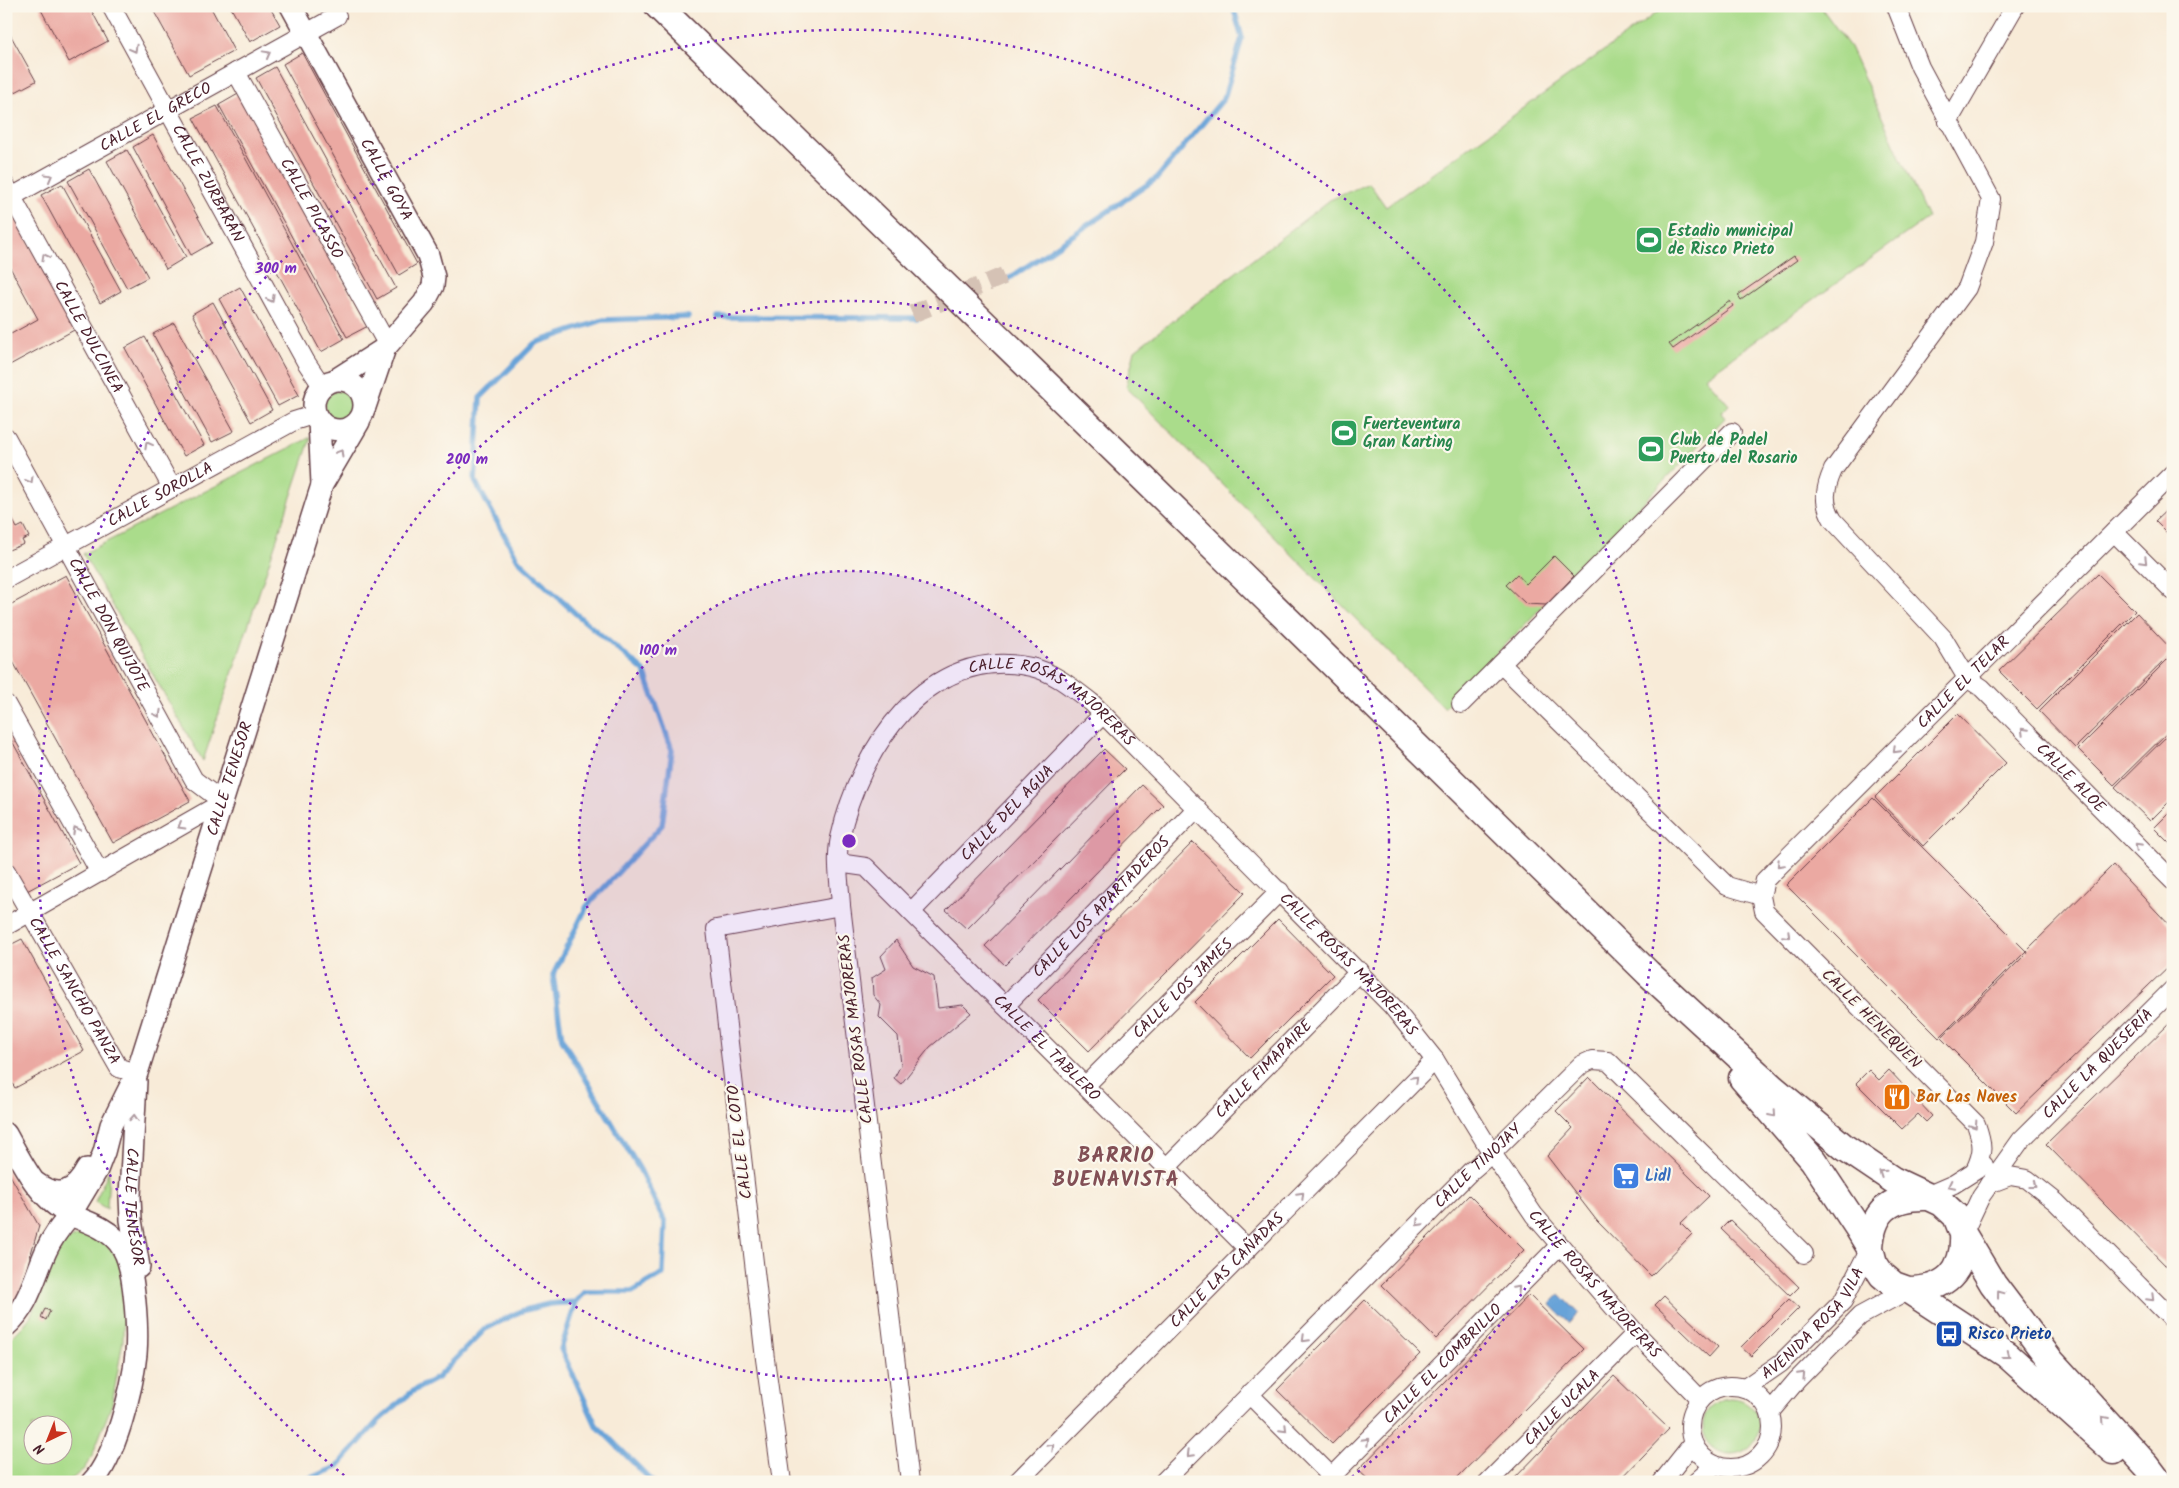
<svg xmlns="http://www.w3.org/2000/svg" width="2179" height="1488" viewBox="0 0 2179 1488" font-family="Kalam,sans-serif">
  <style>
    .green { fill: #aadc8b; stroke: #7a7e5b; fill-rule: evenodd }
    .water { fill: #68a3d8; stroke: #596182 }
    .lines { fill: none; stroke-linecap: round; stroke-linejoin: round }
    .stream { stroke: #68a3d8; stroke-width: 5.5 }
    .building { fill: #eba9a2 }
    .minor-tunnel { stroke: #d5c2b5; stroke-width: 18; stroke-dasharray: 18 9; stroke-linecap: butt }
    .minor-casing { stroke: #643e45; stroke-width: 20 }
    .tertiary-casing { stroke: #643e45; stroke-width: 24 }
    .primary-casing { stroke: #643e45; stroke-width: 29 }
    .minor { stroke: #fff; stroke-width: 18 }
    .tertiary { stroke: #fff; stroke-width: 21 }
    .primary { stroke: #fff; stroke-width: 26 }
    .oneway { stroke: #ae9aa0 }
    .ring { fill: none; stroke: #7b2cbf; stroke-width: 2.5; stroke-dasharray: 2.5 5 }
    .labels { text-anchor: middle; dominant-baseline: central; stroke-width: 4.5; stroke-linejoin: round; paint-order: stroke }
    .street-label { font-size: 16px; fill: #4a1f2b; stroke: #fbf7ec }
    .leisure-label { font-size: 16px; font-weight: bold; fill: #27864d; stroke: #fbf7ec; text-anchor: start }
    .food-label { font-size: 16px; font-weight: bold; fill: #c56008; stroke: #fbf7ec; text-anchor: start }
    .shop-label { font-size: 16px; font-weight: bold; fill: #366cbe; stroke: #fbf7ec; text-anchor: start }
    .transit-label { font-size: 16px; font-weight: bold; fill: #164399; stroke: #fbf7ec; text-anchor: start }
    .district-label { font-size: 21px; font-weight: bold; letter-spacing: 1px; fill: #824f55; stroke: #fbf7ec }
    .centre { fill: #7b2cbf; stroke: #fbf7ec; stroke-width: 2.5 }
    .ring-label { font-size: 15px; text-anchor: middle; font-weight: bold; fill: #7b2cbf; stroke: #fbf7ec; stroke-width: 4.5; stroke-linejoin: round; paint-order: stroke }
  </style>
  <rect width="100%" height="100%" fill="#fbf7ec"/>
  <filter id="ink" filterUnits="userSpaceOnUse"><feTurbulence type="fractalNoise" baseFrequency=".02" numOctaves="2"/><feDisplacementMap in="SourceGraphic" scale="10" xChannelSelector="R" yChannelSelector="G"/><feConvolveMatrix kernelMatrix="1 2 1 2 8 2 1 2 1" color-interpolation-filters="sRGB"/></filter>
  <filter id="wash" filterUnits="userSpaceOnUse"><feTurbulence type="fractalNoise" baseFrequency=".0096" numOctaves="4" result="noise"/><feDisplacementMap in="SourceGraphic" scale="20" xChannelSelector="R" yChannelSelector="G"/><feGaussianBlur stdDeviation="1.12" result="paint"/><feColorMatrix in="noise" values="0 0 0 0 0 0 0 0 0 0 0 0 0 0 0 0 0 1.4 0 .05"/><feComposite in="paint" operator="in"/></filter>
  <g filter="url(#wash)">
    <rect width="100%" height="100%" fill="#f8ebd8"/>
    <!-- green -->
    <path class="green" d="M1666,6h154l30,41 78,171 -223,159 24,28 -8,8 4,5 -281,290 -318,-321 9,-37 195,-150 39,-17 17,24z
      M325 405a14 14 0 1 1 28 0a14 14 0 1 1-28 0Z
      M311,437l-108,324 -120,-207z
      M109,1170l-2,39 -12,-7z
      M84,1234l9,1 8,4 18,18 5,32 -1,51 -11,64 -20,52 -8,13 -11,9 -6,4h-50l-11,-7v-132l17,-17 7,-9 32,-72 7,-6zM32,1426h30v30h-30z
      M1703 1426a28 28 0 1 1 56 0a28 28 0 1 1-56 0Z"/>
    <!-- water -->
    <path class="water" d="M1560,1294l19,19 -10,10 -19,-19z"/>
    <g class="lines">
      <!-- stream -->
      <path class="stream" d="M1007,280l150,-102 67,-80 18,-60 -9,-32
        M718,317l199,1
        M301,1482l36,-15 41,-46 35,-30 24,-13 48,-49 36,-18 28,-7 27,-2
        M653,1482l-57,-57 -35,-76 15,-47 9,-10h47l31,-18 2,-52 -25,-52 -78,-131 -9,-64 34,-69 75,-81 10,-75 -28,-79 -68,-57 -58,-54 -43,-79 5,-83 55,-55 68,-23 85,-3"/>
    </g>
    <g id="blocks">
      <!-- building -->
      <path class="building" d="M39,6h50l19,35 -39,21z
        M151,6h59l24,45 -45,24z
        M230,6h39l11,19 -30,17z
        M6,27l30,54 -30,16z
        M302,53l115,211 -18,11 -116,-211z
        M275,67l121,221 -19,11 -121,-221z
        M240,93l128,233 -21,11 -128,-232z
        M217,106l127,233 -23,13 -128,-234z
        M153,135l59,108 -21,12 -58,-108z
        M127,150l59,107 -20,12 -59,-108z
        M89,169l59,108 -21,11 -59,-107z
        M62,184l59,107 -21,12 -59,-108z
        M9,206l67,123 -70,38v-43l5,10 27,-15 -32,-59v-53z
        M1794,256l3,4 -56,40 -3,-5z
        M240,287l59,108 -21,11 -59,-107z
        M1730,301l3,5 -60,43 -4,-5z
        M213,302l59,108 -21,12 -59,-108z
        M174,323l60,108 -22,11 -59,-108z
        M145,337l59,108 -20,11 -59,-108z
        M2173,504v35l-18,-18z
        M8,511l9,17 6,-3 6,12 -7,3 2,4 -18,7v-39z
        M1554,556l20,20 -28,29 -20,-1 -20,-19 11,-11 9,10z
        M2098,574l37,37 -98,98 -38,-38z
        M66,575l124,226 -77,42 -107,-194v-42z
        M2137,613l36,38 -98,97 -36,-37z
        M2173,654v73l-59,58 -36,-36z
        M1958,714l48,49 -83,83 -48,-49z
        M6,730l73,133 -54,29 -19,-34z
        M2173,730v68l-23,23 -35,-34z
        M1104,749l21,20 -158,160 -21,-19z
        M1142,785l21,20 -158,160 -20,-19z
        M1873,798l153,153 87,-86 60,64v33l-157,151 -75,-75 86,-85 -1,-2 -87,87 -153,-153z
        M2173,809v38l-19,-19z
        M1193,842l52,51 -156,158 -51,-51z
        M1278,919l55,56 -83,83 -55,-56z
        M22,939l62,112 -69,37 -9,-15v-126z
        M896,940l17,26 21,11 4,31 25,-3 8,8 -41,34 -29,37 -7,-6 7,-13 -3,-29 -19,-19 2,-12 -8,-10 -1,-17 14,-9 -5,-13z
        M2173,1020v253l-127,-129z
        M1869,1070l10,10 10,-10 43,46 -6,6 -8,-8 -16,15 -46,-46z
        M1589,1077l120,119 -28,27 11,11 -41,42 -54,-55 -50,-65 26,-28 -17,-17z
        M6,1168l33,58 -21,72 -12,7z
        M1469,1195l55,55 -88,89 -55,-54z
        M1730,1220l69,67 -9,9 -69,-67z
        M1529,1295l55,54 -131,133h-82l-13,-12z
        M1664,1296l54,51 -9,10 -54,-52z
        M1789,1299l10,9 -48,48 -10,-9z
        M1365,1300l55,54 -88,90 -55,-54z
        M45,1309l5,2 -4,9 -5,-3z
        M1614,1376l55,53 -51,53h-107z"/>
    </g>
  </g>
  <g filter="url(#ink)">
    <use href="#blocks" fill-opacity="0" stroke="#643e45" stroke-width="1"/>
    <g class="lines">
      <!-- minor-tunnel -->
      <path class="minor-tunnel" d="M912,314l94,-39"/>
      <!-- minor casing -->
      <g class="minor-casing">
        <g id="minor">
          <path id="s1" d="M111,6l195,356 16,24"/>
          <path id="s2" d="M1896,6l24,61 71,132 -7,43 -17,46 -134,182c-8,18 -11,32 0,50l110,118 24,40 15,10 191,193"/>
          <path id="s3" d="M236,72l151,272"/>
          <path d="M1948,122l67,-116"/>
          <path id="s4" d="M6,186l166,302"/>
          <path id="s5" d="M6,200l331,-184"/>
          <path id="s6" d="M6,437l188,343 29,22 -217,124"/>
          <path d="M2114,532l59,59"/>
          <path id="s7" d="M6,579l288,-158 22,-7"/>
          <path d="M1501,664l226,222 34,10"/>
          <path d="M6,704l94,169"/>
          <path d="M1461,704l271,-272"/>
          <path id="s8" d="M838,863l28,4 382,382"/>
          <path id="s9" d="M6,871l113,197 18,5"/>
          <path id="s10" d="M911,912l192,-198"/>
          <path id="s11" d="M1005,1006l192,-198"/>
          <path id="s12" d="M1085,1086l195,-195"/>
          <path id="s13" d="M1166,1168l194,-197"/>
          <path id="s14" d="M1975,1170c9,-19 8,-26 1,-46l-212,-213 -3,-15 4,-16 408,-407"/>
          <path d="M1989,1184l21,-8 17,3 29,23 117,118"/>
          <path d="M1924,1197l30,-13 30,-19"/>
          <path id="s15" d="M1963,1234l18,-38 40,-56 152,-151"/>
          <circle cx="1731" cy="1427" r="41"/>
          <path id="s16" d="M1745,1388l36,-25 62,-62 27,-53"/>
          <path d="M1249,1394l88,88"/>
          <path d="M1770,1412l27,-32 63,-64 48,-26"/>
          <path d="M782,1482l-17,-123 -49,-430 125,-23"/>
          <path id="s17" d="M910,1482l-69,-576c-1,-22 -6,-46 -1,-68 19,-88 87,-194 191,-171 23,5 43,22 61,36l300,303 43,54 57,93 42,62 102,118 64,66"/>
          <path id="s18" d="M1017,1482l418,-422"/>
          <path id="s19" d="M1163,1482l308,-311 21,-18 89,-88 11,-5 16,1 196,193"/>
          <path id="s20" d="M1326,1482l233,-236"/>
          <path id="s21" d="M1488,1482l148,-149"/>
          <path d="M1662,1482l31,-39"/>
          <path d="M1696,1482l19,-17"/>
        </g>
      </g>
      <!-- tertiary casing -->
      <g class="tertiary-casing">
        <g id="tertiary">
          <path id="s22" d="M291,6l137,249 6,22 -1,9 -9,17 -39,45 -50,32"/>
          <circle cx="339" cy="405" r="25"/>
          <path d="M365,407l20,-59"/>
          <path d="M319,420l3,64"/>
          <path id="s23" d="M136,1081l-6,115 1,24 8,47"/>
          <path id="s24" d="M6,1134c16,29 33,65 64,81l27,-45 7,-18 7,-27 26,-52 185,-588 37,-63"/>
          <path d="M36,1183c23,17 39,9 51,-14"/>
          <path d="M6,1326c23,-20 28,-48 40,-75 6,-14 15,-25 24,-36 19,7 43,15 53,34 12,20 15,81 13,105 -3,32 -21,105 -44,128"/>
        </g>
      </g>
      <!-- primary casing -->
      <g class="primary-casing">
        <path id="primary" d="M658,6l484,471 506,496 125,115 71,59 49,33 49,23 14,13 7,18 30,50 58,77 96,105 12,16
          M1742,1078l71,82 45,68 12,20 4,15 8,12 12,10 14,5 99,65 107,96
          M1870,1248c2,-35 18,-51 54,-51
          M1908,1290c38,0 57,-19 55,-56"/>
      </g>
      <!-- minor -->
      <use href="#minor" class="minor"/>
      <!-- tertiary -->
      <use href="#tertiary" class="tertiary"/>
      <!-- primary -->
      <use href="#primary" class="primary"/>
    </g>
    <!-- one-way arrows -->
    <defs><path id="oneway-chevron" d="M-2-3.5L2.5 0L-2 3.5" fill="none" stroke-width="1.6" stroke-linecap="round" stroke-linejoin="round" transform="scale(1.25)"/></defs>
    <g class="oneway">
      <use href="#oneway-chevron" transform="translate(134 49) rotate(61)"/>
      <use href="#oneway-chevron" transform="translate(267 54) rotate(-29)"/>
      <use href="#oneway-chevron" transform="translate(49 177) rotate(-29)"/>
      <use href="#oneway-chevron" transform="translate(45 257) rotate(-119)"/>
      <use href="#oneway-chevron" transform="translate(271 299) rotate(61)"/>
      <use href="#oneway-chevron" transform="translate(148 445) rotate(-119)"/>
      <use href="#oneway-chevron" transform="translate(340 453) rotate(-59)"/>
      <use href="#oneway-chevron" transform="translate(30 480) rotate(61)"/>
      <use href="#oneway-chevron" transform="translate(2144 561) rotate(45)"/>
      <use href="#oneway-chevron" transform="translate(158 714) rotate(61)"/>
      <use href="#oneway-chevron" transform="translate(2024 731) rotate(-135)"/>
      <use href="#oneway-chevron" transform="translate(1896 750) rotate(135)"/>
      <use href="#oneway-chevron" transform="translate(181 826) rotate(150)"/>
      <use href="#oneway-chevron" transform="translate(76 830) rotate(-119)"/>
      <use href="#oneway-chevron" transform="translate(2138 846) rotate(-135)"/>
      <use href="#oneway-chevron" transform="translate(1780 864) rotate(135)"/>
      <use href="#oneway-chevron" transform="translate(1787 935) rotate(45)"/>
      <use href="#oneway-chevron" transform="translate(1415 1079) rotate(-45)"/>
      <use href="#oneway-chevron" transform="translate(1773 1114) rotate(49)"/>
      <use href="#oneway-chevron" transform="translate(134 1118) rotate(-87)"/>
      <use href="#oneway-chevron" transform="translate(1974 1125) rotate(57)"/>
      <use href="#oneway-chevron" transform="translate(1882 1173) rotate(-146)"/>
      <use href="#oneway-chevron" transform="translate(1951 1185) rotate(154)"/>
      <use href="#oneway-chevron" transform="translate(2034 1185) rotate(38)"/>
      <use href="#oneway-chevron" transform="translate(1301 1195) rotate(-45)"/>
      <use href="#oneway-chevron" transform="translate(1419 1223) rotate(135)"/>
      <use href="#oneway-chevron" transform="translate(1517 1289) rotate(-45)"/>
      <use href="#oneway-chevron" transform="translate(2000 1294) rotate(-127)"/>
      <use href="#oneway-chevron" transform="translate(2151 1298) rotate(45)"/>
      <use href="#oneway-chevron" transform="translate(1305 1339) rotate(135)"/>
      <use href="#oneway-chevron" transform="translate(2007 1355) rotate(38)"/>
      <use href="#oneway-chevron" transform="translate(1802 1375) rotate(-46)"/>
      <use href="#oneway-chevron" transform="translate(2104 1419) rotate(-132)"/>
      <use href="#oneway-chevron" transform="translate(1284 1429) rotate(45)"/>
      <use href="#oneway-chevron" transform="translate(1366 1441) rotate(-45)"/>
      <use href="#oneway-chevron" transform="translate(1051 1447) rotate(-45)"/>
      <use href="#oneway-chevron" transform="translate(1190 1454) rotate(135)"/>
    </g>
  </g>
  <!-- distance rings -->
  <circle cx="849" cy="841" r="270" fill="#7b2cbf" fill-opacity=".12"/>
  <g class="ring">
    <circle cx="849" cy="841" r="270"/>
    <circle cx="849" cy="841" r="540"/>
    <path d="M350 1480A811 811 0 1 1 1348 1480"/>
  </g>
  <!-- icons -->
  <defs>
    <g id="stadium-square" transform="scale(1.4375)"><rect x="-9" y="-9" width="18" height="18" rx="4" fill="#2e9e5b" stroke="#fbf7ec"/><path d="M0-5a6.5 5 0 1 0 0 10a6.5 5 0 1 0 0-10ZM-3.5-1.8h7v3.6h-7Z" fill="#fff"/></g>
    <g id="restaurant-square" transform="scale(1.4375)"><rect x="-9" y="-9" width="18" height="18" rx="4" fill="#e8710a" stroke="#fbf7ec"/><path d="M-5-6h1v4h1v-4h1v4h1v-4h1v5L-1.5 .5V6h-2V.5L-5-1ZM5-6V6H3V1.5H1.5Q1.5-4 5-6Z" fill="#fff"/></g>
    <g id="supermarket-square" transform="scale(1.4375)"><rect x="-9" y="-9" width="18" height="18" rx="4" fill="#3f7fe0" stroke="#fbf7ec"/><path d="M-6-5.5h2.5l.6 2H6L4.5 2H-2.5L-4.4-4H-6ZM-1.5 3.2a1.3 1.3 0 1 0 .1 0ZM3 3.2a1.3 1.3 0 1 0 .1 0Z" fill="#fff"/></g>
    <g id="bus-square" transform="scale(1.4375)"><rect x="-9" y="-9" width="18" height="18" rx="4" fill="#1a4fb4" stroke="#fbf7ec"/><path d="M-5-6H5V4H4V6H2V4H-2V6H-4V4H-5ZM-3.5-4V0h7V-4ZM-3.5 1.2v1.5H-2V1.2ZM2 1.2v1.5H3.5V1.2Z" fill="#fff"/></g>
  </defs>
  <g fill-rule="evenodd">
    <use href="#stadium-square" x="1649" y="240"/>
    <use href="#stadium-square" x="1344" y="433"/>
    <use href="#stadium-square" x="1651" y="449"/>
    <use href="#restaurant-square" x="1897" y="1097"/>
    <use href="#supermarket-square" x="1626" y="1176"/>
    <use href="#bus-square" x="1949" y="1334"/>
  </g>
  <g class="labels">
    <!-- street labels -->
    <g class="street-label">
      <text stroke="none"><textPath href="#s5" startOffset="171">CALLE EL GRECO</textPath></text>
      <text stroke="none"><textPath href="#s22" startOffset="198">CALLE GOYA</textPath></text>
      <text stroke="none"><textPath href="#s1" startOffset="202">CALLE ZURBARÁN</textPath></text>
      <text stroke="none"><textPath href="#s3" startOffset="156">CALLE PICASSO</textPath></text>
      <text stroke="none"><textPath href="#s4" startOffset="172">CALLE DULCINEA</textPath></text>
      <text stroke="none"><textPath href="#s7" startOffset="176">CALLE SOROLLA</textPath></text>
      <text stroke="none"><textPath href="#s6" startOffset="214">CALLE DON QUIJOTE</textPath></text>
      <text stroke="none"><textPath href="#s14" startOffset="660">CALLE EL TELAR</textPath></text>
      <text stroke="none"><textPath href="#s17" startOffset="966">CALLE ROSAS MAJORERAS</textPath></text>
      <text stroke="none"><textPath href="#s2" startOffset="939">CALLE ALOE</textPath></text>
      <text stroke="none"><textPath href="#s24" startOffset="571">CALLE TENESOR</textPath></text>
      <text stroke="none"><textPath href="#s10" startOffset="138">CALLE DEL AGUA</textPath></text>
      <text stroke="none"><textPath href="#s11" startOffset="138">CALLE LOS APARTADEROS</textPath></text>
      <text stroke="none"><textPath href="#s17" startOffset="1371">CALLE ROSAS MAJORERAS</textPath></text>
      <text stroke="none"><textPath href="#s12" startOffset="138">CALLE LOS JAMES</textPath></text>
      <text stroke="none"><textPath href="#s9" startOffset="138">CALLE SANCHO PANZA</textPath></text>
      <text transform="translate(1871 1019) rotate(45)">CALLE HENEQUEN</text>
      <text transform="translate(856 1029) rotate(-97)">CALLE ROSAS MAJORERAS</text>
      <text stroke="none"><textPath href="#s8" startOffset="284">CALLE EL TABLERO</textPath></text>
      <text stroke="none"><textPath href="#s15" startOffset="219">CALLE LA QUESERÍA</textPath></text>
      <text stroke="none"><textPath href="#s13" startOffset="139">CALLE FIMAPAIRE</textPath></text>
      <text transform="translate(740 1142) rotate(-97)">CALLE EL COTO</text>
      <text stroke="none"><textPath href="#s19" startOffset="446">CALLE TINOJAY</textPath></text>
      <text stroke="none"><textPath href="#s23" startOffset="126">CALLE TENESOR</textPath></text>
      <text stroke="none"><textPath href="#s18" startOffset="298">CALLE LAS CAÑADAS</textPath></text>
      <text stroke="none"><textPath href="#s17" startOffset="1776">CALLE ROSAS MAJORERAS</textPath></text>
      <text stroke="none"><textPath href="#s16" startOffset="95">AVENIDA ROSA VILA</textPath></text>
      <text stroke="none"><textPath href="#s20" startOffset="166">CALLE EL COMBRILLO</textPath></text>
      <text stroke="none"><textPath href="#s21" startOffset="105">CALLE UCALA</textPath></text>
    </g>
    <!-- leisure labels -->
    <g class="leisure-label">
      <text x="1668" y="231">Estadio municipal<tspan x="1668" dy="18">de Risco Prieto</tspan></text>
      <text x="1363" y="424">Fuerteventura<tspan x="1363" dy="18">Gran Karting</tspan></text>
      <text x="1670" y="440">Club de Padel<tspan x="1670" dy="18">Puerto del Rosario</tspan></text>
    </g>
    <!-- food labels -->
    <g class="food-label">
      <text x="1916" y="1097">Bar Las Naves</text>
    </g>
    <!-- shop labels -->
    <g class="shop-label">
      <text x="1645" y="1176">Lidl</text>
    </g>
    <!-- transit labels -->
    <g class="transit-label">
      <text x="1968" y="1334">Risco Prieto</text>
    </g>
    <!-- district labels -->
    <g class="district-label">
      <text x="1116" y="1156">BARRIO<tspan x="1116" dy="24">BUENAVISTA</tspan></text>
    </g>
  </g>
  <circle cx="849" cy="841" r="8" class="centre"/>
  <g class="ring-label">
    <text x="276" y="273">300 m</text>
    <text x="467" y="464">200 m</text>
    <text x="658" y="655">100 m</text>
  </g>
  <!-- margin -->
  <rect width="2179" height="1488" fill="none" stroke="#fbf7ec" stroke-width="25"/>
  <!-- north arrow -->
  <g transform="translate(48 1440) rotate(223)"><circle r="24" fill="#fbf7ec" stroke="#b4a19f"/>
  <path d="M0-4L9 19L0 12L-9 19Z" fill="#c8321e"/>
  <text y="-8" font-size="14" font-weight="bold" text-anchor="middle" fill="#4a1f2b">N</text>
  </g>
</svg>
